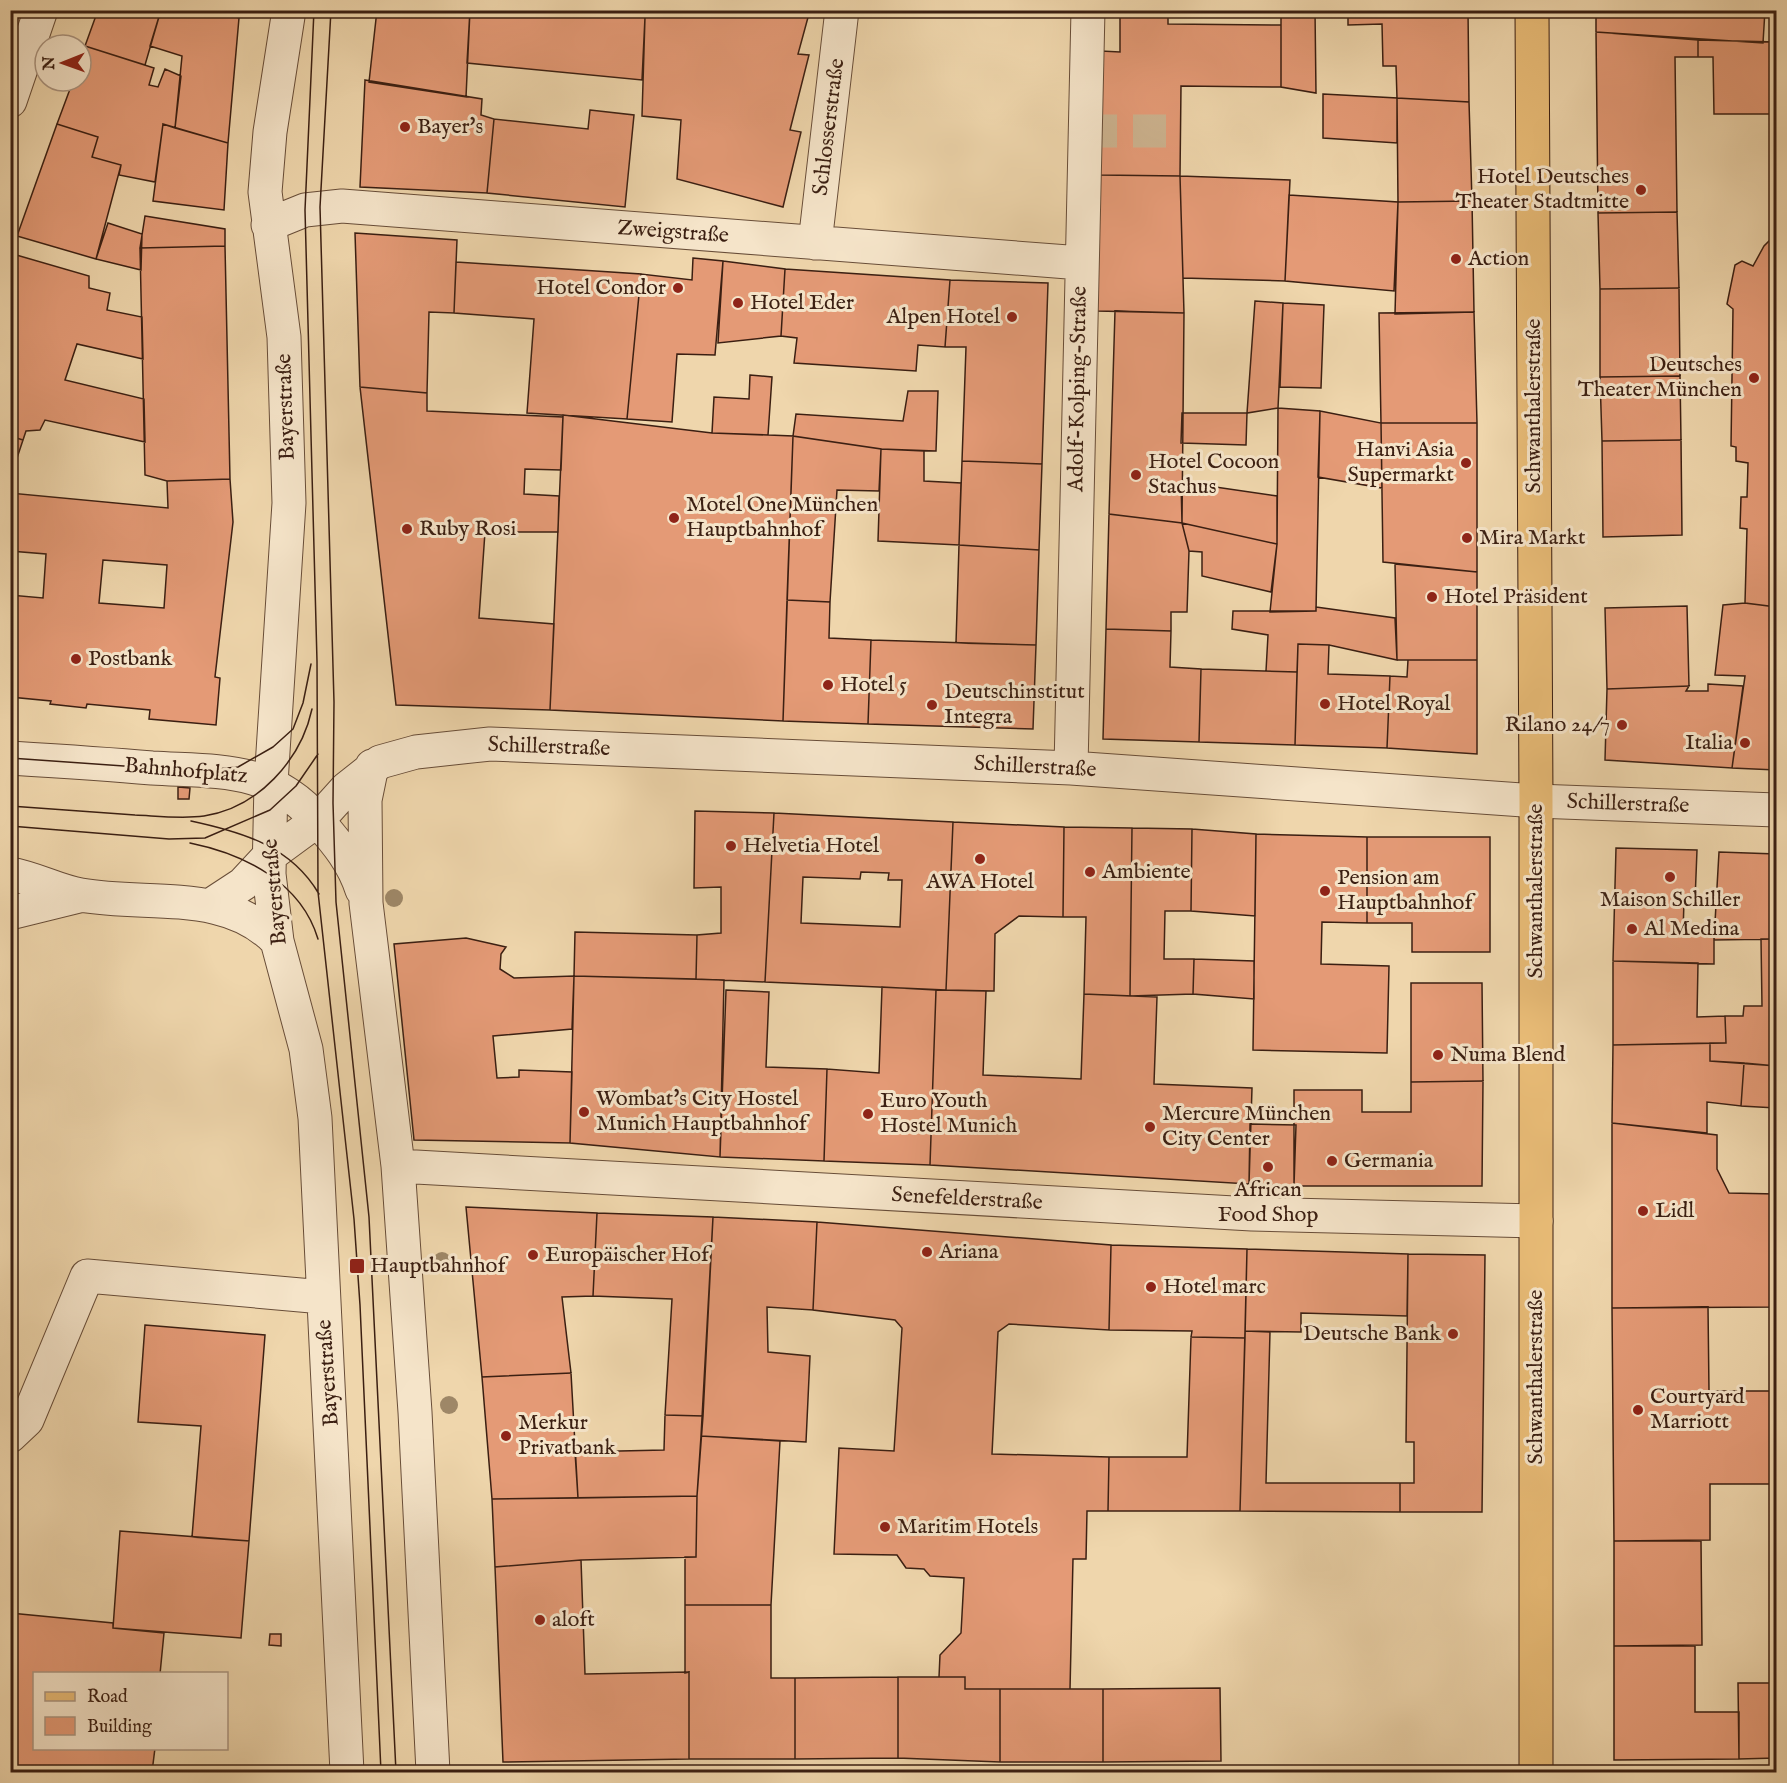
<svg xmlns="http://www.w3.org/2000/svg" width="1787" height="1783" viewBox="0 0 1787 1783" font-family="'IM FELL English',serif">
  <style>
    .building { fill: #e49a76; stroke: #3b1f12; stroke-width: 1.5; fill-rule: evenodd }
    .lines { fill: none; stroke-linecap: round; stroke-linejoin: round }
    .minor-tunnel { stroke: #cbb18d; stroke-width: 33; stroke-dasharray: 33 16; stroke-linecap: butt }
    .minor-casing { stroke: #684d38; stroke-width: 35 }
    .major-casing { stroke: #3b1f12; stroke-width: 35 }
    .minor { stroke: #f5e4c9; stroke-width: 33 }
    .major { stroke: #e8bb76; stroke-width: 33 }
    .tram { stroke: #3b1f12; stroke-width: 1.5 }
    .tree { fill: #9e8767 }
    .poi-dot { fill: #8f2418; stroke: #f5e4c9; stroke-width: 2 }
    .labels { text-anchor: middle; dominant-baseline: central; stroke-width: 6; stroke-linejoin: round; paint-order: stroke }
    .poi-label { font-size: 22px; fill: #3b1f12; stroke: #f5e4c9; text-anchor: start }
    .street-label { font-size: 22px; fill: #3b1f12; stroke: #f5e4c9 }
  </style>
  <rect width="100%" height="100%" fill="#efd6ac"/>
  <filter id="stains"><feTurbulence type="fractalNoise" baseFrequency=".00333" numOctaves="4"/><feColorMatrix values="0 0 0 0 .2 0 0 0 0 .09 0 0 0 0 .02 0 0 0 .5 -.17"/></filter>
  <radialGradient id="worn" r=".72"><stop offset=".6" stop-color="#630" stop-opacity="0"/><stop offset="1" stop-color="#630" stop-opacity=".3"/></radialGradient>
  <!-- building -->
  <path class="building" d="M98,10h63l-16,55 -60,-19z
    M161,10h54l24,8 -11,125 -53,-15 7,-72 -32,-10z
    M215,10h25l-1,8z
    M377,10h93l-4,87 -97,-15z
    M470,10h140l35,7 -3,63 -175,-17z
    M810,10l-12,44 11,1 -19,75 11,2 -18,75 -106,-28 4,-59 -39,-4 3,-99 -34,-7z
    M1120,10h48v14l113,1v62l-100,-1 -1,90 -81,-1 2,-124 19,1z
    M1281,10h34l1,83 -35,-6z
    M1348,10h120l1,92 -72,-4 -1,-32h-13l-1,-42 -34,1z
    M1596,10h169l-2,33 -167,-11z
    M1596,32l102,8v17h-23l2,155 -79,1z
    M1698,40l78,2v72h-62l-1,-57h-15z
    M85,46l69,22 -5,17 9,2 7,-18 16,7 -6,52 -12,-4 -8,58 -36,-7 2,-10 -29,-8 6,-20 -41,-13 16,-43h8v-22z
    M365,80l117,19 -1,16 13,4 -7,74 -127,-6z
    M1323,94l74,4v45l-74,-5z
    M1397,98l72,4 3,99 -74,1z
    M590,110l44,5 -9,92 -138,-14 7,-74 94,10z
    M57,124l41,13 -6,20 29,8 -25,94 -79,-23z
    M163,124l65,19 -4,67 -71,-9z
    M1099,175l81,1 4,137 -87,-2z
    M1180,176l110,4 -5,101 -102,-3z
    M1289,195l109,7 -4,89 -109,-10z
    M1472,201l2,111 -79,2 3,-112z
    M1677,212l2,76 -79,1 -2,-76z
    M145,216l80,13v17l-85,2z
    M108,223l34,11 -1,36 -45,-11z
    M355,233l102,7 -3,73 -25,-1 -2,81 -67,-6z
    M1776,234v373l-31,-4 2,-74 -7,-1 1,-31h6l1,-34 -12,-2v-14l-5,-1 2,-137 -6,-5 8,-39 7,-4 11,5 11,-20z
    M225,246l5,233 -63,2 -22,-6 -5,-227z
    M13,254l76,22v12l21,5 -3,17 35,7 1,42 -66,-15 -12,36 79,19 1,43 -100,-22 -5,10 -14,1 -3,9 -13,-4v-174z
    M693,258l30,3 -8,94 -38,-1 -5,68 -45,-3 14,-145 51,6z
    M723,261l62,8 -4,67 -63,7z
    M456,262l185,12 -14,145 -100,-6 7,-94 -80,-6z
    M785,269l165,11 -5,67 -27,-2 -2,26 -122,-8 3,-25 -16,-2z
    M950,280l98,3 -6,181 -80,-3 4,-114h-21z
    M1679,288l1,88 -80,1v-88z
    M1255,301l28,2 -5,105 -31,5z
    M1283,303l41,2 -3,83 -41,-1z
    M1115,311l69,2 -2,210 -73,-9z
    M1474,312l3,111h-96l-2,-110z
    M750,375l22,2 -4,58 -56,-2 2,-36 35,2z
    M1680,376l1,64 -79,1 -2,-64z
    M360,387l67,6v18l136,6 -2,53 -36,-1 -1,25 35,2 -1,36h-73l-6,86 75,6 -4,86 -154,-5z
    M908,391h30l-2,60 -55,-2 -88,-13 3,-22 107,7z
    M1278,408l42,3 -4,200 -46,1 7,-68z
    M1320,411l61,12 1,65 -64,-11z
    M1182,413h65l-1,32 -65,-2z
    M563,415l149,18 81,3 -10,285 -233,-11z
    M1381,423h96v149l-94,-10z
    M10,436l13,4 -13,39z
    M793,436l88,13 -2,42 -42,-1 -7,112 -43,-2z
    M1681,440l1,95 -79,2 -1,-96z
    M881,449l43,2v30l37,2 -2,62 -81,-4z
    M962,461l80,3 -3,86 -80,-5z
    M230,479l3,43 -18,155 5,1 -4,47 -67,-6 1,-9 -63,-6 -1,4 -36,-4 1,-3 -41,-4v-102l33,3 3,-44 -36,-3v-58l158,15 -1,-27zM103,560l64,5 -3,43 -65,-5z
    M1181,482l96,14v48l-95,-21z
    M1109,514l73,9 7,28 -2,61h-16v19l-65,-2z
    M1182,523l95,21 -6,48 -69,-16v-24l-13,-1z
    M959,545l80,5 -3,95 -80,-2z
    M1395,564l82,8v88h-80z
    M787,600l43,2 -1,36 42,2 -3,84 -85,-3z
    M1745,603l31,4v163l-44,-2 13,-92 -30,-1 8,-70z
    M1687,606l2,80 -82,3 -2,-81z
    M1316,607l79,11 2,42 -68,-15 -31,-1 -1,28 -31,-1 2,-36 -36,-6 1,-18h83z
    M1106,629l65,2 -1,36 31,2 -2,73 -96,-3z
    M871,640l165,5 -3,84 -165,-5z
    M1298,644l31,1 -1,29 62,2 -3,72 -92,-3z
    M1408,660h69v94l-90,-6 3,-72 17,1z
    M1201,669l96,3 -2,73 -96,-3z
    M1708,684l35,2 -11,82 -127,-8 2,-71 82,-3 -3,5h22z
    M178,787l12,1 -1,11h-11z
    M695,811l79,2 -9,169 -69,-3 1,-44 24,-2v-46l-27,1z
    M774,813l179,9 -7,168 -181,-8zM861,872l28,1 -1,7h14l-2,47 -99,-4 2,-46 57,2z
    M953,822l111,5 -1,90 -44,-1 -24,18 -1,57 -48,-1z
    M1064,827l68,1 -2,168 -46,-2 2,-77h-23z
    M1132,828l60,1 -1,82h-26l-1,48h30l-1,35 -63,2z
    M1192,829l64,5 -1,82 -64,-5z
    M1256,834l111,3v86l-45,-1 -1,42 68,2 -2,87 -134,-3z
    M1367,837h123v115h-78v-29h-45z
    M1616,848l81,2 -2,51h-11l-1,32h31v31l-101,-3z
    M1719,852l57,2v85l-62,1z
    M575,932l122,3 -1,44 -122,-3z
    M466,938l40,9 -5,7 -1,15 14,9 60,-2 -2,53 -79,7 4,42 22,-1v-7l53,2 -2,71 -156,-3 -20,-196z
    M1761,939h15v127l-66,-5v-18h16l-1,-27h18l1,-10h18z
    M1194,959l60,2v38l-61,-5z
    M1613,961l85,2 -1,54 28,-1 1,27 -113,2z
    M574,976l150,4 -4,177 -150,-14z
    M1411,983h71l1,98 -72,1z
    M882,987l54,3 -6,175 -106,-4 3,-92 52,4z
    M726,990l43,2 -3,75 61,2 -3,92 -104,-4z
    M936,990l50,1 -3,84 98,4 3,-85 73,3 -3,87 98,4 -3,96 -319,-19z
    M1710,1043v18l34,2 -3,43 -34,-4v31l-95,-10 1,-78z
    M1744,1063l32,3v42l-35,-2z
    M1483,1081l-1,105h-188v-96h68v22h49v-30z
    M1612,1123l105,12v34l12,24 47,1v113l-164,1z
    M1250,1124l46,1 -2,61 -45,-2z
    M466,1207l131,6 -4,83 -31,1 9,76 -89,4z
    M597,1213l116,4 -10,199 -38,-1 7,-116 -79,-3z
    M713,1217l104,5 -4,88 -46,-3 1,45 42,4 -4,86 -105,-6z
    M817,1222l294,23 -2,85 -100,-6 -11,8 -6,122 117,3 -1,54h-21l-1,48h-13l-3,130h-105v-12h-26l1,-22 21,-22 3,-55 -34,-2 -6,-7 -18,-1 -9,-13 -63,-1 5,-106 55,3 8,-123 -7,-8 -82,-10z
    M1111,1245l136,4 -2,89 -54,-1 1,-6 -83,-1z
    M1247,1249l161,5 -1,62 -106,-3v19l-56,-1z
    M1408,1254l77,1 -3,257h-82v-29h14v-41h-8z
    M1708,1307l1,84h67v93h-66v56l-96,1 -2,-233z
    M145,1325l120,10 -16,206 -57,-4 9,-111 -63,-4z
    M1245,1331l25,1 -4,151h134v29l-160,-1z
    M1191,1337l54,1 -5,173h-132l1,-54h78z
    M571,1373l7,125 -86,1 -10,-122z
    M665,1415l38,1 -6,80 -119,2 -3,-46 89,-2z
    M701,1436l79,5 -9,164h-86v-48h11l1,-61z
    M697,1496l-1,61 -115,3 -86,7 -3,-68z
    M120,1531l129,10 -8,97 -128,-10z
    M1614,1541h87l1,104 -88,1z
    M581,1560l4,114 104,-2v87l-186,3 -8,-195z
    M685,1605h86v73h24v81h-106v-87l-4,1z
    M10,1613l103,10v5l51,5 -4,41h-126v74h121l-3,24h-142z
    M270,1634h11v12l-12,-1z
    M1614,1646h81v66h44v47l-125,1z
    M898,1677v81l-103,1v-81z
    M898,1677h67v12h35v73l-102,-4z
    M1738,1683h38v75l-37,1z
    M1220,1688l1,73 -118,1v-73z
    M1000,1689h103v73h-103z"/>
  <g class="lines">
    <!-- minor-tunnel -->
    <path class="minor-tunnel" d="M1084,131h97"/>
    <!-- minor casing -->
    <g class="minor-casing">
      <path id="minor" d="M289,10l-19,122 -5,60 19,145 5,166 -18,280 -2,91 8,67 29,108 9,69 32,654
        M10,101l31,-91
        M268,225l37,-15 37,-4 739,57
        M815,243l27,-233
        M10,758c48,3 95,6 142,10 67,4 119,-2 166,53 19,22 35,41 44,69
        M372,766l-7,34 1,103 32,263 17,246 18,360
        M1071,768l17,-758
        M10,874c25,4 47,17 71,21 67,12 145,-7 196,46
        M211,905l32,-21 26,-28 49,-36 28,-31 34,-27 36,-10 74,-8 581,24 465,33 240,9
        M10,913l69,-17
        M398,1166l854,48 284,7
        M10,1436l17,-16 60,-144 236,21"/>
    </g>
    <!-- major casing -->
    <g class="major-casing">
      <path id="major" d="M1532,10l4,791v971"/>
    </g>
    <!-- minor -->
    <use href="#minor" class="minor"/>
    <!-- major -->
    <use href="#major" class="major"/>
    <!-- tram -->
    <path class="tram" d="M314,10l-9,200 12,451 1,231 36,327 6,86 21,467
      M331,10l-11,197 14,495 -1,101 3,99 33,315 27,555
      M10,758l185,13 43,-4 35,-20 20,-18 10,-26 8,-39
      M10,806c42,3 83,6 125,9 22,1 47,4 69,1 54,-8 97,-56 108,-107
      M191,821c51,11 100,25 128,73
      M10,826l159,13 36,-1 65,-28 26,-24 22,-32
      M190,843c54,11 111,39 128,96"/>
  </g>
  <!-- trees -->
  <g class="tree">
    <circle cx="394" cy="898" r="9"/>
    <circle cx="442" cy="1261" r="9"/>
    <circle cx="449" cy="1405" r="9"/>
  </g>
  <!-- markers -->
  <g class="poi-dot">
    <circle cx="405" cy="127" r="6"/>
    <circle cx="1641" cy="190" r="6"/>
    <circle cx="1456" cy="259" r="6"/>
    <circle cx="678" cy="288" r="6"/>
    <circle cx="738" cy="303" r="6"/>
    <circle cx="1012" cy="317" r="6"/>
    <circle cx="1754" cy="378" r="6"/>
    <circle cx="1466" cy="463" r="6"/>
    <circle cx="1136" cy="475" r="6"/>
    <circle cx="674" cy="518" r="6"/>
    <circle cx="407" cy="529" r="6"/>
    <circle cx="1467" cy="538" r="6"/>
    <circle cx="1432" cy="597" r="6"/>
    <circle cx="76" cy="659" r="6"/>
    <circle cx="828" cy="685" r="6"/>
    <circle cx="1325" cy="704" r="6"/>
    <circle cx="932" cy="705" r="6"/>
    <circle cx="1622" cy="725" r="6"/>
    <circle cx="1745" cy="743" r="6"/>
    <circle cx="731" cy="846" r="6"/>
    <circle cx="980" cy="859" r="6"/>
    <circle cx="1090" cy="872" r="6"/>
    <circle cx="1670" cy="877" r="6"/>
    <circle cx="1325" cy="891" r="6"/>
    <circle cx="1632" cy="929" r="6"/>
    <circle cx="1438" cy="1055" r="6"/>
    <circle cx="584" cy="1112" r="6"/>
    <circle cx="868" cy="1114" r="6"/>
    <circle cx="1150" cy="1127" r="6"/>
    <circle cx="1332" cy="1161" r="6"/>
    <circle cx="1268" cy="1167" r="6"/>
    <circle cx="1643" cy="1211" r="6"/>
    <circle cx="927" cy="1252" r="6"/>
    <circle cx="533" cy="1255" r="6"/>
    <rect x="349" y="1258" width="16" height="16" rx="3"/>
    <circle cx="1151" cy="1287" r="6"/>
    <circle cx="1453" cy="1334" r="6"/>
    <circle cx="1638" cy="1410" r="6"/>
    <circle cx="506" cy="1436" r="6"/>
    <circle cx="885" cy="1527" r="6"/>
    <circle cx="540" cy="1620" r="6"/>
  </g>
  <g class="labels">
    <!-- poi labels -->
    <g class="poi-label">
      <text x="417" y="127">Bayer's</text>
      <text x="1629" y="177" text-anchor="end">Hotel Deutsches<tspan x="1629" dy="25">Theater Stadtmitte</tspan></text>
      <text x="1468" y="259">Action</text>
      <text x="666" y="288" text-anchor="end">Hotel Condor</text>
      <text x="750" y="303">Hotel Eder</text>
      <text x="1000" y="317" text-anchor="end">Alpen Hotel</text>
      <text x="1742" y="365" text-anchor="end">Deutsches<tspan x="1742" dy="25">Theater München</tspan></text>
      <text x="1454" y="450" text-anchor="end">Hanvi Asia<tspan x="1454" dy="25">Supermarkt</tspan></text>
      <text x="1148" y="462">Hotel Cocoon<tspan x="1148" dy="25">Stachus</tspan></text>
      <text x="686" y="505">Motel One München<tspan x="686" dy="25">Hauptbahnhof</tspan></text>
      <text x="419" y="529">Ruby Rosi</text>
      <text x="1479" y="538">Mira Markt</text>
      <text x="1444" y="597">Hotel Präsident</text>
      <text x="88" y="659">Postbank</text>
      <text x="840" y="685">Hotel 5</text>
      <text x="944" y="692">Deutschinstitut<tspan x="944" dy="25">Integra</tspan></text>
      <text x="1337" y="704">Hotel Royal</text>
      <text x="1610" y="725" text-anchor="end">Rilano 24/7</text>
      <text x="1733" y="743" text-anchor="end">Italia</text>
      <text x="743" y="846">Helvetia Hotel</text>
      <text x="1102" y="872">Ambiente</text>
      <text x="1337" y="878">Pension am<tspan x="1337" dy="25">Hauptbahnhof</tspan></text>
      <text x="980" y="882" text-anchor="middle">AWA Hotel</text>
      <text x="1670" y="900" text-anchor="middle">Maison Schiller</text>
      <text x="1644" y="929">Al Medina</text>
      <text x="1450" y="1055">Numa Blend</text>
      <text x="596" y="1099">Wombat's City Hostel<tspan x="596" dy="25">Munich Hauptbahnhof</tspan></text>
      <text x="880" y="1101">Euro Youth<tspan x="880" dy="25">Hostel Munich</tspan></text>
      <text x="1162" y="1114">Mercure München<tspan x="1162" dy="25">City Center</tspan></text>
      <text x="1344" y="1161">Germania</text>
      <text x="1268" y="1190" text-anchor="middle">African<tspan x="1268" dy="25">Food Shop</tspan></text>
      <text x="1655" y="1211">Lidl</text>
      <text x="939" y="1252">Ariana</text>
      <text x="545" y="1255">Europäischer Hof</text>
      <text x="370" y="1266">Hauptbahnhof</text>
      <text x="1163" y="1287">Hotel marc</text>
      <text x="1441" y="1334" text-anchor="end">Deutsche Bank</text>
      <text x="1650" y="1397">Courtyard<tspan x="1650" dy="25">Marriott</tspan></text>
      <text x="518" y="1423">Merkur<tspan x="518" dy="25">Privatbank</tspan></text>
      <text x="897" y="1527">Maritim Hotels</text>
      <text x="552" y="1620">aloft</text>
    </g>
    <!-- street labels -->
    <g class="street-label">
      <text transform="translate(829 127) rotate(-83)">Schlosserstraße</text>
      <text transform="translate(673 232) rotate(4)">Zweigstraße</text>
      <text transform="translate(1078 389) rotate(-89)">Adolf-Kolping-Straße</text>
      <text transform="translate(1534 406) rotate(-90)">Schwanthalerstraße</text>
      <text transform="translate(286 407) rotate(-92)">Bayerstraße</text>
      <text transform="translate(549 747) rotate(2)">Schillerstraße</text>
      <text transform="translate(1035 767) rotate(3)">Schillerstraße</text>
      <text transform="translate(186 771) rotate(5)">Bahnhofplatz</text>
      <text transform="translate(1628 804) rotate(2)">Schillerstraße</text>
      <text transform="translate(1536 891) rotate(-90)">Schwanthalerstraße</text>
      <text transform="translate(275 892) rotate(-95)">Bayerstraße</text>
      <text transform="translate(967 1199) rotate(3)">Senefelderstraße</text>
      <text transform="translate(328 1373) rotate(-94)">Bayerstraße</text>
      <text transform="translate(1536 1377) rotate(-90)">Schwanthalerstraße</text>
    </g>
  </g>
  <!-- margin -->
  <rect width="1787" height="1783" fill="none" stroke="#efd6ac" stroke-width="36"/>
  <rect x="12" y="12" width="1763" height="1759" fill="none" stroke="#3b1f12" stroke-width="3"/>
  <rect x="18" y="18" width="1751" height="1747" fill="none" stroke="#3b1f12" stroke-width="1.5"/>
  <!-- legend -->
  <rect x="33" y="1672" width="195" height="78" fill="#f5e4c9" stroke="#ab9580" stroke-width="1.5"/>
  <rect x="45" y="1692" width="30" height="9" fill="#e8bb76" stroke="#ab9580" stroke-width="1.5"/>
  <text x="87" y="1702" font-size="18" fill="#3b1f12">Road</text>
  <rect x="45" y="1717" width="30" height="18" fill="#e49a76" stroke="#ab9580" stroke-width="1.5"/>
  <text x="87" y="1732" font-size="18" fill="#3b1f12">Building</text>
  <!-- north arrow -->
  <g transform="translate(63 63) rotate(269)"><circle r="28" fill="#f5e4c9" stroke="#ab9580" stroke-width="1.5"/>
  <path d="M0-4.5L10 22L0 15L-10 22Z" fill="#8f2418"/>
  <text y="-9" font-size="16" font-weight="bold" text-anchor="middle" fill="#3b1f12">N</text>
  </g>
  <rect width="100%" height="100%" filter="url(#stains)"/>
  <rect width="100%" height="100%" fill="url(#worn)"/>
</svg>
